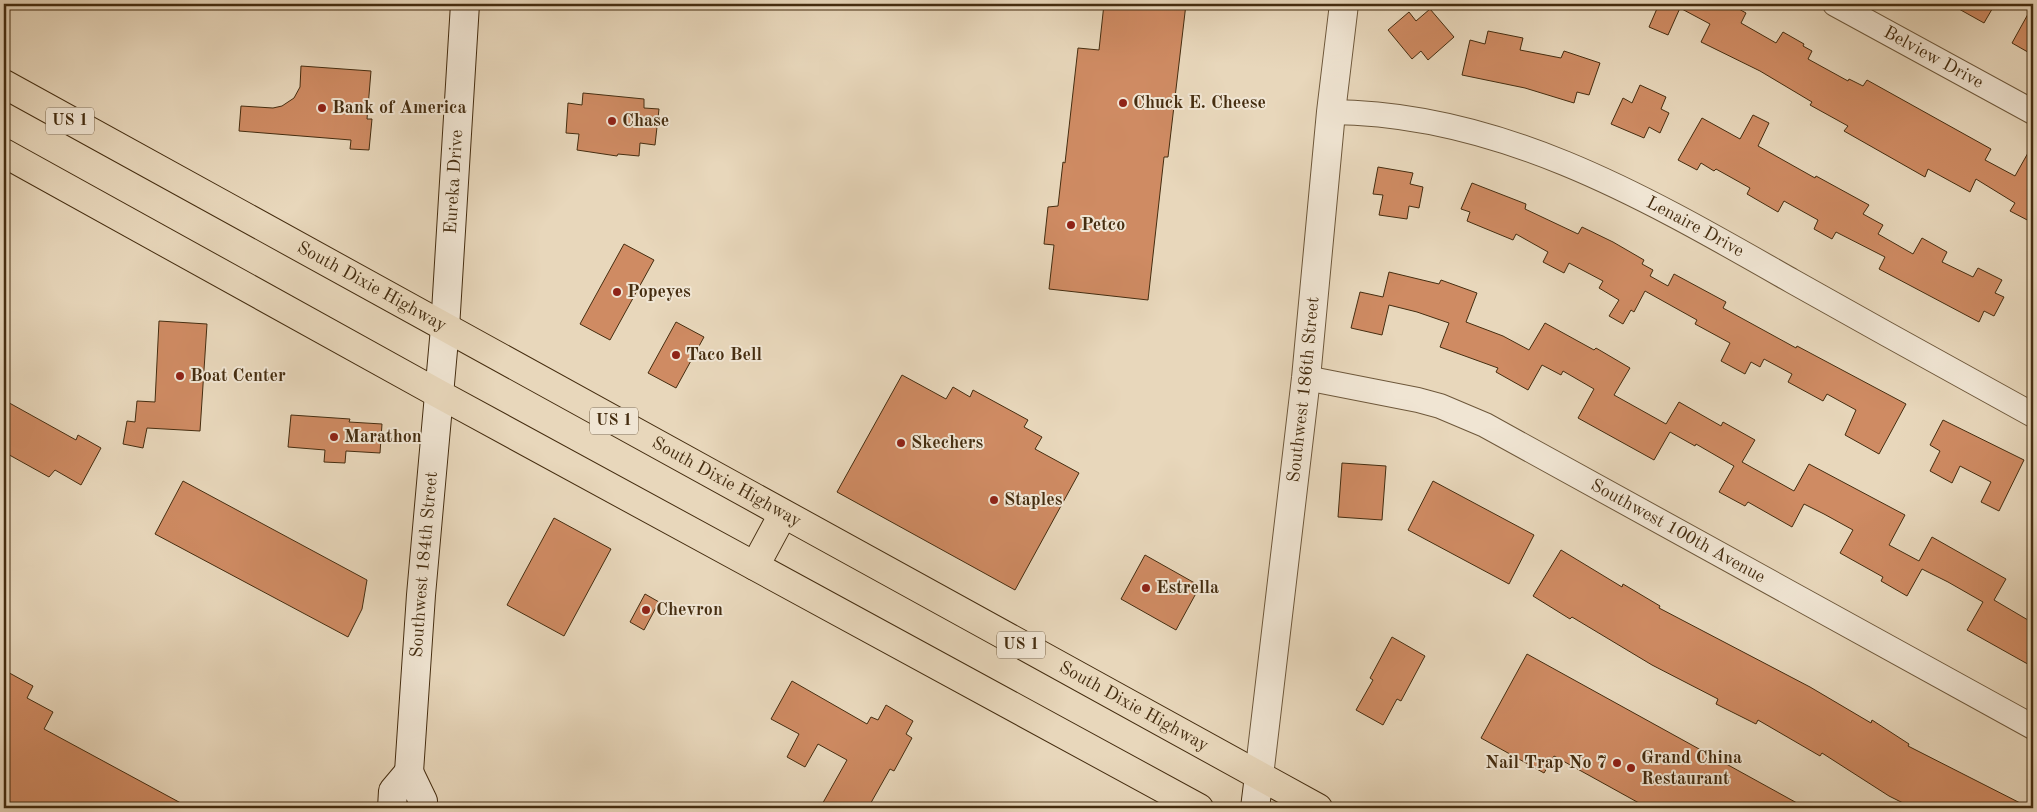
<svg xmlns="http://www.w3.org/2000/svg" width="2037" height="812" viewBox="0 0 2037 812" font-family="'Old Standard TT',serif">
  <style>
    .building { fill: #cf8b63; stroke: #452d10 }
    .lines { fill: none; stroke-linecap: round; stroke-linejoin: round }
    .minor-casing { stroke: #6e583b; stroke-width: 26 }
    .tertiary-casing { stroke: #6e583b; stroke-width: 30 }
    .secondary-casing { stroke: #452d10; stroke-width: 30 }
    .trunk-casing { stroke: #452d10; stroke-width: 30 }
    .minor { stroke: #f0e5d3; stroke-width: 24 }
    .tertiary { stroke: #f0e5d3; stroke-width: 28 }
    .secondary { stroke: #f0e5d3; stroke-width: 28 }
    .trunk { stroke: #e8d7bb; stroke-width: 28 }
    .poi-dot { fill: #8f2418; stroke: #f0e5d3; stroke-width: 2 }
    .labels { text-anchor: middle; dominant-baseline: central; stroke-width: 4; stroke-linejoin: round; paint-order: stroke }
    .shield { fill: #f0e5d3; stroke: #78644a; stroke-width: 1 }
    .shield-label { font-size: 16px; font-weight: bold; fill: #452d10 }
    .street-label { font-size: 18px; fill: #452d10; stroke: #f0e5d3 }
    .poi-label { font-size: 18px; font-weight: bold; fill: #452d10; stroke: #f0e5d3; text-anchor: start }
  </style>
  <rect width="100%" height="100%" fill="#e8d7bb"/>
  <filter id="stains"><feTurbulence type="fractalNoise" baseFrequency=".004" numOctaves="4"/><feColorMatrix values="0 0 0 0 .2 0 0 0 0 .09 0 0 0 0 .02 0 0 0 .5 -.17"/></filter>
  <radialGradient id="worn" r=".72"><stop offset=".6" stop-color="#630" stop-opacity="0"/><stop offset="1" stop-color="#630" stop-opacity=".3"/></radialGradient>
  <!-- building -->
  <path class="building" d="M1104,4h82l-18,153h-4l-16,143 -99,-11 5,-44 -10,-1 4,-37 10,-1 5,-44 2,1 13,-115 21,2z
    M1659,4h71l16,9 -5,10 35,20 7,-11 21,12 -1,2 9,5 -4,8 40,22 1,-2 14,7 4,-6 124,69 -6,11 30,16 18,-32v79l-23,-12 5,-8 -39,-24 -6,13 -42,-23 -3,8 -81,-46 4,-5 -38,-21 2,-3 -52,-31 -59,-29 9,-18 -30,-16 -12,27 -19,-8z
    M1950,4h45l-11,19z
    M2033,5v50l-21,-12z
    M1430,9l24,28 -26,23 -7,-9 -9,8 -24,-29 21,-18 7,9z
    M1488,31l35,7 -3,12 41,8 3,-7 36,12 -11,32 -12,-3 -3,11 -49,-15 -63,-13 8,-35 15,4z
    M301,66l70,5 -4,48h5l-3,31 -19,-1 1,-9 -112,-9 2,-25 32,2 9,-2 12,-8 6,-11z
    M1640,85l26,12 -5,12 8,4 -9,20 -11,-6 -5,11 -33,-14 12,-26 9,5z
    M583,93l61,6v9l15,1 -4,36 -15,-2 -1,13 -21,-2 -1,2 -40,-6 2,-16 -13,-1 2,-30 14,2z
    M1753,115l16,8 -11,23 57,32 1,-2 53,29 -6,9 20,11 -5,9 35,20 9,-16 25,14 -5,10 31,15 5,-9 24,12 -7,13 9,4 -10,19 -10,-5 -5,11 -100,-53 6,-12 -49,-25 -4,7 -18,-10 4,-9 -34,-19 -6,11 -31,-18 3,-6 -34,-19 -2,2 -13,-8 -4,7 -19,-10 24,-42 38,21z
    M1378,167l35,6 -3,11 13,3 -4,21 -10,-2 -2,13 -28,-4 4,-20 -10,-1z
    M1472,183l54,21 -1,5 53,25 4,-7 31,15 31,18 -2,4 11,6 -3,6 18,10 6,-12 52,28 -3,6 73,40 1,-2 109,58 -27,50 -34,-19 11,-25 -29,-16 -4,7 -35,-19 4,-8 -28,-15 -4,8 -9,-5 -6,12 -24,-13 9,-18 -35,-19 2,-4 -52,-29 -11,21 -3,-2 -8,14 -14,-8 10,-16 -20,-12 4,-7 -34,-18 -5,10 -21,-11 5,-10 -32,-18 -3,6 -46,-19 3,-9 -9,-3z
    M624,244l30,16 -44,80 -30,-16z
    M1389,272l50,12 2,-4 36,13 -11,29 37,14 26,14 16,-27 49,27 2,-2 34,20 -16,27 52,29 13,-22 42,24 2,-4 32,18 -13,22 52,29 15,-27 96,51 -16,30 30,16 13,-24 74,42 -12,21 39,23v44l-66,-37 16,-28 -35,-20 -26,-13 -15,27 -26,-15 2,-4 -43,-24 13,-23 -29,-16 -20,-10 -12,23 -44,-25 -3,4 -26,-14 15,-26 -38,-22 -1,2 -25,-14 -16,28 -76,-42 16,-29 -31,-18 -2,4 -19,-10 -14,25 -32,-18 2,-4 -58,-21 9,-24 -32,-11 -28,-7 -7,30 -31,-7 9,-36 23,5z
    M159,321l48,3 -7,107 -53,-3 -4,20 -20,-4 4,-23 8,1 2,-21 18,1z
    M676,322l28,15 -28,51 -28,-15z
    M902,375l44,24 7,-12 17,10 3,-7 55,30 -4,7 18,10 -7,12 44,24 -64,117 -178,-98z
    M4,400l72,40 2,-5 23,13 -20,37 -26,-15 -6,7 -45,-25z
    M291,415l59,4 -1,3 33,2 -2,29 -34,-2 -1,12 -21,-1 1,-12 -37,-3z
    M1943,420l81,40 -25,51 -18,-9 10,-20 -31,-16 -8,17 -22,-12 10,-20 -10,-6z
    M1342,463l44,3 -4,54 -44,-3z
    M183,481l184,99 -5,29 -14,28 -193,-103z
    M1433,481l101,54 -25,49 -101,-54z
    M554,518l57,31 -47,87 -57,-31z
    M1561,550l61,37 1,-3 37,22 -1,2 151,79 61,36 1,-3 37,24 -1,2 122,62h-117l-24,-12 -67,-43 -2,3 -62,-36 -2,4 -40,-20 2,-5 -66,-34 -80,-48 -2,2 -37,-23z
    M1145,555l55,31 -24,44 -55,-31z
    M645,594l14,8 -15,28 -14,-8z
    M1392,637l33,19 -24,45 -4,-2 -14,26 -27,-15 17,-30 -3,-2z
    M1527,654l279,154h-158l-94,-52 -10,17 -63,-35z
    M4,670l29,16 -6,12 26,14 -9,17 146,79h-186z
    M792,681l75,43 4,-7 7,3 8,-15 27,16 -7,13 6,4 -18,33 -4,-2 -22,39h-48l27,-48 -29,-16 -13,23 -18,-10 12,-23 -28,-15z"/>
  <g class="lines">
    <!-- minor casing -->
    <g class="minor-casing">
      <g id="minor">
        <path id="s1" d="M1835,4l198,108"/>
        <path id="s2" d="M1331,112c171,1 317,87 461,169 80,45 161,90 241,134"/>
        <path id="s3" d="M1306,378l112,22 22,6 45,19 548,302"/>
      </g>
    </g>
    <!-- tertiary casing -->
    <g class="tertiary-casing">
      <g id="tertiary">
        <path id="s4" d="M1259,776l47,-398 25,-266 13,-108"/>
      </g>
    </g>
    <!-- secondary casing -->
    <g class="secondary-casing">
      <g id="secondary">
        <path id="s5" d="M409,772l12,-177 24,-267 20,-324"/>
        <path d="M392,808l1,-17 16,-19 14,29v7"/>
        <path d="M1255,808l4,-32"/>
      </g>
    </g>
    <!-- trunk casing -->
    <g class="trunk-casing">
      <g id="trunk">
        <path id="s6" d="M4,84l1314,724"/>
        <path d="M4,153l435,241 760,414"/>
        <path d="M755,566l28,-52"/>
      </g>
    </g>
    <!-- minor -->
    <use href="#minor" class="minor"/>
    <!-- tertiary -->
    <use href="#tertiary" class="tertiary"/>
    <!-- secondary -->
    <use href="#secondary" class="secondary"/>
    <!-- trunk -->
    <use href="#trunk" class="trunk"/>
  </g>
  <!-- markers -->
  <g class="poi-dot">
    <circle cx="1123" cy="103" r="5"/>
    <circle cx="322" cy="108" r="5"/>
    <circle cx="612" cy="121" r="5"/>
    <circle cx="1071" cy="225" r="5"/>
    <circle cx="617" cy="292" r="5"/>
    <circle cx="676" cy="355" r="5"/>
    <circle cx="180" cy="376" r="5"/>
    <circle cx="334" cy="437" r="5"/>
    <circle cx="901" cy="443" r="5"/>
    <circle cx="994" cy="500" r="5"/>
    <circle cx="1146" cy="588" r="5"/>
    <circle cx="646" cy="610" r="5"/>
    <circle cx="1617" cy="763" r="5"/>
    <circle cx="1631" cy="768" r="5"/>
  </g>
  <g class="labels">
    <!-- shield labels -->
    <g class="shield">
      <rect x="46" y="107.5" width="48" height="27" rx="4"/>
      <rect x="590" y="407.5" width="48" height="27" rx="4"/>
      <rect x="997" y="631.5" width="48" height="27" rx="4"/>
    </g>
    <g class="shield-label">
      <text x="70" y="121">US 1</text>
      <text x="614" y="421">US 1</text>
      <text x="1021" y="645">US 1</text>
    </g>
    <!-- street labels -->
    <g class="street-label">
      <text stroke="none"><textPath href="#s1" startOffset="112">Belview Drive</textPath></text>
      <text stroke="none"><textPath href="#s5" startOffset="592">Eureka Drive</textPath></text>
      <text stroke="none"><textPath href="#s2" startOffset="386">Lenaire Drive</textPath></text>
      <text stroke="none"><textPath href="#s6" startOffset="420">South Dixie Highway</textPath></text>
      <text stroke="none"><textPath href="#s4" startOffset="389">Southwest 186th Street</textPath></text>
      <text stroke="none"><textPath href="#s6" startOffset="825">South Dixie Highway</textPath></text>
      <text stroke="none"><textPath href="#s3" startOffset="406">Southwest 100th Avenue</textPath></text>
      <text stroke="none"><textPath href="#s5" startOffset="208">Southwest 184th Street</textPath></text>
      <text stroke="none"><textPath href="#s6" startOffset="1290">South Dixie Highway</textPath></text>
    </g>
    <!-- poi labels -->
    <g class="poi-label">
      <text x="1133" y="103">Chuck E. Cheese</text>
      <text x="332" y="108">Bank of America</text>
      <text x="622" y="121">Chase</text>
      <text x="1081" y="225">Petco</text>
      <text x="627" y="292">Popeyes</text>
      <text x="686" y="355">Taco Bell</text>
      <text x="190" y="376">Boat Center</text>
      <text x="344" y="437">Marathon</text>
      <text x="911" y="443">Skechers</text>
      <text x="1004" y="500">Staples</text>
      <text x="1156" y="588">Estrella</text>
      <text x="656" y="610">Chevron</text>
      <text x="1641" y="758">Grand China<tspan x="1641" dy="21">Restaurant</tspan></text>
      <text x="1607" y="763" text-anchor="end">Nail Trap No 7</text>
    </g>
  </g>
  <!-- margin -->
  <rect width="2037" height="812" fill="none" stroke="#e8d7bb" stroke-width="20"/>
  <rect x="5" y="5" width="2027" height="802" fill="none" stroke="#452d10" stroke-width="2.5"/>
  <rect x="10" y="10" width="2017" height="792" fill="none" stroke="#452d10"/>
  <rect width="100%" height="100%" filter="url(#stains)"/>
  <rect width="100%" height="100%" fill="url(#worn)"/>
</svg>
